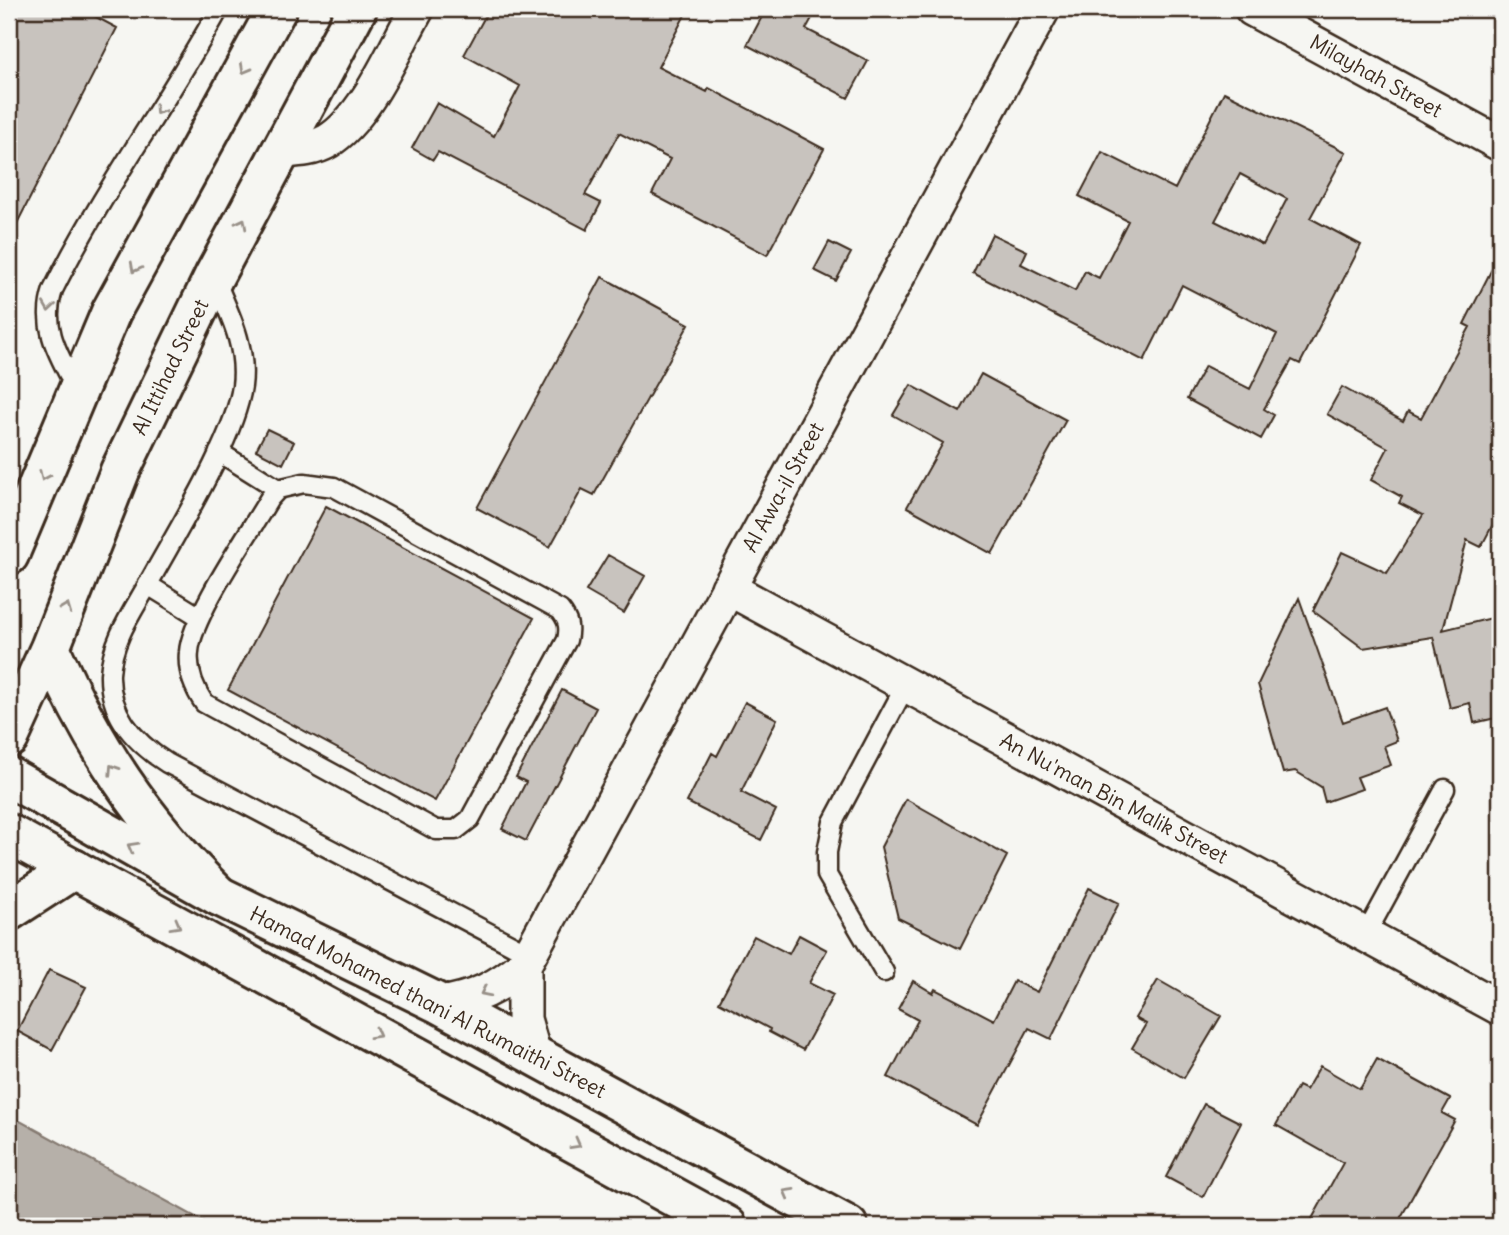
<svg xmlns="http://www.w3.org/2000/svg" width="1509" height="1235" viewBox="0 0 1509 1235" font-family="Delius,sans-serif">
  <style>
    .water { fill: #b6b0a9; stroke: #857a71; stroke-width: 2 }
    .building { fill: #c8c3be; stroke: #3b2a1e; stroke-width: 2; fill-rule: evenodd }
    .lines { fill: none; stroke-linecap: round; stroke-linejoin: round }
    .service-casing { stroke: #3b2a1e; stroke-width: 23 }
    .minor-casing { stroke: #3b2a1e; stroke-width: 38 }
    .tertiary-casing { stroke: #3b2a1e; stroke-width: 44 }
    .secondary-casing { stroke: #3b2a1e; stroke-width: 44 }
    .service { stroke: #f6f6f2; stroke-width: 18 }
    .minor { stroke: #f6f6f2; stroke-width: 33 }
    .tertiary { stroke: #f6f6f2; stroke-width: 38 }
    .secondary { stroke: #f6f6f2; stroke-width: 38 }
    .oneway { stroke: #989088 }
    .labels { text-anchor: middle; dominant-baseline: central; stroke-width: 5; stroke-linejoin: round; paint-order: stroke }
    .street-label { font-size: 21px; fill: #3b2a1e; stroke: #f6f6f2 }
  </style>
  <rect width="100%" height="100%" fill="#f6f6f2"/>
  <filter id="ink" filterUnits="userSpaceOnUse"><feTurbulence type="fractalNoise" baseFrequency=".0143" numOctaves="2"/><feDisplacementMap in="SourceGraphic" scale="14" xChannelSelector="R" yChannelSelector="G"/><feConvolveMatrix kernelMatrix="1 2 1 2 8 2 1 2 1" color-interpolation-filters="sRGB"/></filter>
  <g filter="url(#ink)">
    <!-- water -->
    <path class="water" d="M9,1115l203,111h-203z"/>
    <!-- building -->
    <path class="building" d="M9,9h72l36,19 -108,211z
      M489,9h199l-30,58 49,25 2,-4 115,61 -57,106 -115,-61 18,-35 -51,-26 -34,62 16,8 -14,27 -149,-78 -5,8 -21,-12 25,-45 57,33 26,-50 -56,-31z
      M766,9h51l-11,20 62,32 -20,37 -101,-53z
      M1224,92l122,60 -36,66 51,27 -61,119 -8,-4 -28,49 10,6 -13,24 -74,-40 18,-33 45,23 27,-55 -95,-49 -38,76 -171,-88 19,-39 35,17 -6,13 54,27 10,-20 14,7 29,-57 -49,-25 23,-44 73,37zM1240,174l47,25 -24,46 -48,-24z
      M829,242l22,11 -15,28 -22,-11z
      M1500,253v258l-19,36 -14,-7 -24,90 57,-14v101l-26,6 -4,-20 -20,5 -17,-71 -70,11 -50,-37 29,-59 45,21 36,-58 -24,-12 3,-6 -31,-17 17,-32 -61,-34 15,-27 61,34 5,-10 13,7 49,-91 -6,-3z
      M602,277l87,47 -95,171 -12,-6 -32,58 -73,-39z
      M981,374l85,46 -74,134 -85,-47 36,-64 -50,-28 18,-30 49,27z
      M267,429l27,13 -11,22 -27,-14z
      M326,506l208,112 -99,183 -207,-111z
      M608,555l37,21 -21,37 -38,-22z
      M1299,598l44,124 42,-15 12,34 -13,5 7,19 -34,12 5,12 -37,13 -4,-15 -26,-16 -12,2 -25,-89z
      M562,690l34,18 -70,133 -24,-12 24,-47 -10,-5z
      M745,702l32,17 -36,73 35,18 -15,30 -74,-38 25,-49 5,3z
      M906,799l101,57 -47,93 -62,-31 -17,-71z
      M1089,888l30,15 -68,136 -22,-11 -52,97 -89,-48 30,-57 -20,-11 15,-28 20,12 2,-4 59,31 20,-39 23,11z
      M799,935l28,15 -18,33 24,12 -30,55 -34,-18 1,-3 -51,-27 35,-66 35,18z
      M49,970l37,17 -34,63 -35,-19z
      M1158,980l63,36 -37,62 -52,-30 14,-24 -11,-6z
      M1377,1059l73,40 -8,14 13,7 -59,106h-88l35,-63 -67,-38 22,-39 8,4 14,-24 40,23z
      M1204,1104l37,19 -38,74 -37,-20z"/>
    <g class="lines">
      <!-- service casing -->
      <g class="service-casing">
        <path id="service" d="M215,280c15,35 32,67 27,106 -7,53 -68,150 -95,200 -16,28 -35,55 -37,88 -1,40 25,69 57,89l362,191
          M77,390c-17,-33 -37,-62 -24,-100 49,-99 113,-185 166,-281
          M219,452l59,37
          M304,483l30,4 226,123c8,10 10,17 7,30l-97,179 -14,11h-20l-232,-127c-10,-15 -17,-32 -15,-51 2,-35 61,-120 80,-153l9,-10z
          M148,585l52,32
          M1366,934l79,-145
          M884,972l-57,-97v-23l6,-30 73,-137"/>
      </g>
      <!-- minor casing -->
      <g class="minor-casing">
        <path id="minor" d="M1252,9l248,135
          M281,151c16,-1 32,-1 47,-10 39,-24 66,-92 89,-132
          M728,588l772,420
          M524,965v54l10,35
          M440,1004c34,-5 59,-17 84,-39l519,-956"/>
      </g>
      <!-- tertiary casing -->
      <g class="tertiary-casing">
        <path id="tertiary" d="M9,777l210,119 221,108 408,222
          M9,834l718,392"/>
      </g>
      <!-- secondary casing -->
      <g class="secondary-casing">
        <path id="secondary" d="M9,555l102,-243 166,-303
          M50,648c43,98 93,173 169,248
          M9,738l41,-90 70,-177 94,-195 143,-267
          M9,911l65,-42"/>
      </g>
      <!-- service -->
      <use href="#service" class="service"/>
      <!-- minor -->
      <use href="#minor" class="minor"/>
      <!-- tertiary -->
      <use href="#tertiary" class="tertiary"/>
      <!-- secondary -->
      <use href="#secondary" class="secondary"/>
    </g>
    <!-- one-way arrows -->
    <defs><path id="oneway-chevron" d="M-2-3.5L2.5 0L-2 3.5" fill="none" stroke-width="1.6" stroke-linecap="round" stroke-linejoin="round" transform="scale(1.75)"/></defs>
    <g class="oneway">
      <use href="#oneway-chevron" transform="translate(245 69) rotate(119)"/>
      <use href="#oneway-chevron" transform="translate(159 110) rotate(124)"/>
      <use href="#oneway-chevron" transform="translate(242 223) rotate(-62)"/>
      <use href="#oneway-chevron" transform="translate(135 268) rotate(118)"/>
      <use href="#oneway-chevron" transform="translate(49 307) rotate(98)"/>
      <use href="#oneway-chevron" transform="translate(44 476) rotate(114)"/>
      <use href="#oneway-chevron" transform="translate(66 608) rotate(-69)"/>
      <use href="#oneway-chevron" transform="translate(113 769) rotate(-123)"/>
      <use href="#oneway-chevron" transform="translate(132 847) rotate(-151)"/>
      <use href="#oneway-chevron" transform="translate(176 925) rotate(29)"/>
      <use href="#oneway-chevron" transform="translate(485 992) rotate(154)"/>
      <use href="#oneway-chevron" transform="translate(376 1034) rotate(29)"/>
      <use href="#oneway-chevron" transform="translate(576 1144) rotate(29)"/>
      <use href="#oneway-chevron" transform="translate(788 1193) rotate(-151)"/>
    </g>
  </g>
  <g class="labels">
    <!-- street labels -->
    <g class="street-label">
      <text transform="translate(1376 76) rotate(29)">Milayhah Street</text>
      <text transform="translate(170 367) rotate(-64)">Al Ittihad Street</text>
      <text transform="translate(783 487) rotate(-61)">Al Awa-il Street</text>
      <text transform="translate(1114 798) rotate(28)">An Nu'man Bin Malik Street</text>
      <text transform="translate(428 1002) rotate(27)">Hamad Mohamed thani Al Rumaithi Street</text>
    </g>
  </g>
  <!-- margin -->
  <rect width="1509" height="1235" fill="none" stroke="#f6f6f2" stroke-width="35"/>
  <rect x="18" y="18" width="1474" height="1200" fill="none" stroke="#3b2a1e" stroke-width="2.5" filter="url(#ink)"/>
</svg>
